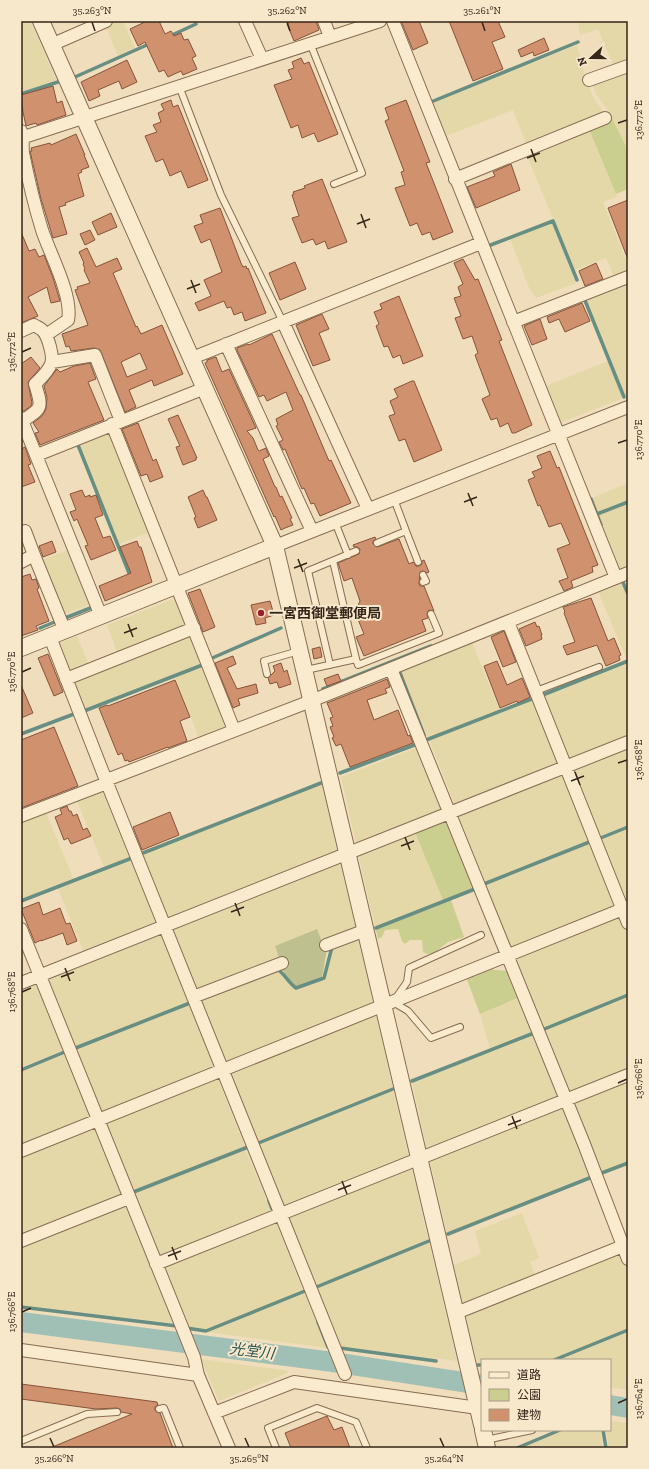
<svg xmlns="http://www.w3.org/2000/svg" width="649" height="1469" viewBox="0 0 649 1469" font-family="'Zilla Slab','Noto Sans JP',serif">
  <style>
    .farmland { fill: #e5d8a8 }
    .green { fill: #cace8f }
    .cemetery { fill: #bec18f }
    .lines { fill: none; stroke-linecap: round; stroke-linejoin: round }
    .stream { stroke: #678e82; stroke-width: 3.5 }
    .river { stroke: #a0c0b5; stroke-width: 20 }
    .building { fill: #d0916f; stroke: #875339; fill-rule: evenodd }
    .service-casing { stroke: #876c54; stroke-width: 8 }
    .minor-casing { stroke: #876c54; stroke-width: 14 }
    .tertiary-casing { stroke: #876c54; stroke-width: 18 }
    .service { stroke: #faebce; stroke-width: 6 }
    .minor { stroke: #faebce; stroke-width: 12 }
    .tertiary { stroke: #faebce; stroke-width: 16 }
    .ticks { fill: none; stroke: #36261a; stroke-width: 1.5 }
    .poi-dot { fill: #99222a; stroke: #f7e7cb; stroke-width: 1.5 }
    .labels { text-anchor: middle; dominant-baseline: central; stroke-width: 4; stroke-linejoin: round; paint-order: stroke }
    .poi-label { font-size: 14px; font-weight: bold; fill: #36261a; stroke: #f7e7cb; text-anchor: start }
    .water-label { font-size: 15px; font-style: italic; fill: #285651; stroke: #f7e7cb }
    .neatline { fill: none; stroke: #36261a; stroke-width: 1.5 }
    .ticks-label { font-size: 10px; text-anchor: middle; fill: #36261a }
  </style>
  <rect width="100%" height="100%" fill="#f0ddbb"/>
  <!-- farmland -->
  <path class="farmland" d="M21,21h9l27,60 -36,11z
    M112,21h11l12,27 -17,8 -13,-32z
    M578,21h50v41l-14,5 -16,-38 -18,6z
    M577,45l9,35 6,15 13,19 -78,32 -14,-36 -67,26 -13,-33z
    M628,69v81l-13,-22 -5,-14 -14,-20 -5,-12z
    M589,129l28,68 -14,5 25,63v9l-13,5 -9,-21 -32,12 -48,-117z
    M552,222l24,61 -40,15 -6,-8 -20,-51z
    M628,281v115l-3,1 -40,-100z
    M608,361l15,37 -61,24 -3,-1 -13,-35z
    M110,432l43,99 -34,13 -39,-100z
    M628,483v18l-30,12 -6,-15z
    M628,503v66l-5,2 -4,-2 -20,-54z
    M69,550l22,54 -28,11 -22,-55z
    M620,580l8,20v59l-1,1 -30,-71z
    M179,597l8,30 -69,28 -11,-30z
    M189,633l16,30 -122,48 -10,-25 2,-7z
    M77,636l12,30 -18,7 -5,-2 -9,-23 2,-5z
    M471,640l29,71 -72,27 -28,-68z
    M628,663v74l-59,23 -28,-63z
    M206,665l24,60 -3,5 -27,11 -25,-64z
    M535,699l24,63 -2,3 -101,42 -27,-67z
    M628,744v82l-30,11 -26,-65 2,-7z
    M418,747l25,61 -1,4 -83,33 -3,-2 -15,-66z
    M560,773l5,1 26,66 -105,43 -29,-71z
    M322,784l16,67 -3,4 -165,66 -6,-3 -25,-62z
    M102,790l27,67 -25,10 -28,-68z
    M45,810l29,70 -53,20v-81z
    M628,828v76l-4,1 -25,-65z
    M414,830l29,70 -68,27 -17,-73z
    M592,842l24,66 -105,40 -25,-63z
    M131,860l25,63 -71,32 -27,-66z
    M337,861l3,2 16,66 -33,14 -6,-13 -42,16 5,13 -82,32 -4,-1 -23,-60 1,-3z
    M618,914l10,13v67l-84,34 -28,-70z
    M158,933l3,2 27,67 -116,46 -28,-70z
    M358,939l15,64 -2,4 -143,57 -6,-2 -23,-60 78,-31 3,1 5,7 10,10 30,-10 7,-31z
    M38,980l28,70 -45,18v-81z
    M628,996v76l-57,21 -26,-64z
    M520,997l14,34 -44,18 -10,-35z
    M189,1004l25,63 -1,3 -111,45 -29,-65z
    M372,1013l4,2 17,73 -138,55 -27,-68 3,-6z
    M535,1033l25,62 -3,5 -128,50 -2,-1 -15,-67z
    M67,1052l25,63 -2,5 -69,27v-76z
    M217,1077l28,70 -115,45 -27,-68z
    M628,1079v82l-26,10 -28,-69z
    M393,1090l15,64 -1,7 -120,48 -8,-3 -23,-61z
    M564,1106l27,70 -144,58 -17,-73 2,-5z
    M97,1127l27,65 -2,3 -101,40v-81z
    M245,1149l26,62v4l-111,44 -29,-65z
    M407,1166l5,3 16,71 -114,47 -27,-68 1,-5z
    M124,1203l5,3 48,118 -156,-19v-61z
    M522,1213l17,45 -9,4 6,15 -69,28 -5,-2 -8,-38 27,-11 -6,-23z
    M276,1222l27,69 -97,39 -21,-3 -22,-63z
    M429,1242l28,119 -120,-15 -23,-58z
    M622,1252l6,14v63l-77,31h-69v4h-4l-13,-50z
    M304,1292l23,56 -121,-16z
    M628,1331v59l-18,-3v-27h-54z
    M201,1359l89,12 -7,4 -64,26z
    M610,1421l18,2v25h-19l-3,-18h4z
    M563,1430h37l3,18h-83z"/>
  <!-- green -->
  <path class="green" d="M612,119l16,31v39l-12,5 -27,-65z
    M444,818l5,2 26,68 -32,12 -29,-70z
    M451,900l13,37c-5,2 -11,3 -16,5 -8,5 -14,16 -25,10l-1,-12h-12l-5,4 -3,-3 -4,-12 -13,1 -3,7 -4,2 -2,-9z
    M490,968l5,2 14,1 11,26 -40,17 -14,-37z"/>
  <!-- cemetery -->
  <path class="cemetery" d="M317,929l8,20 2,1 -5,27 -26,10c-15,-10 -15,-26 -21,-41z"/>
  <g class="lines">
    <!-- stream -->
    <path class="stream" d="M170,36l26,-12
      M75,77l74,-33
      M21,94l37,-12
      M431,102l147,-60
      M488,246l65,-25 24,59
      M584,298l40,99
      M78,445l53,133
      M591,499l10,26
      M597,514l31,-12
      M622,580l6,14
      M65,618l28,-11
      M40,628l17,-7
      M210,659l71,-31
      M400,673l24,62
      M323,689l108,-43
      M540,696l88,-35
      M84,711l121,-47
      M21,734l53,-20
      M426,740l108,-42
      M340,773l77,-29
      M598,839l30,-12
      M143,853l178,-70
      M484,884l108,-43
      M21,901l111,-43
      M376,928l99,-39
      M275,971l3,-1c5,2 11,13 18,18l28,-10 8,-31h2
      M542,1030l86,-35
      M73,1049l117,-46
      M21,1070l46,-19
      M412,1081l122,-48
      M256,1144l137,-55
      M599,1174l29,-11
      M131,1193l117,-46
      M269,1201l3,8
      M448,1234l144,-57
      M314,1288l115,-47
      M21,1307l156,19
      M318,1322l10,25
      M186,1328l20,3 99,-40
      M340,1348l96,13
      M330,1353l3,9
      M554,1360l74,-30
      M478,1365h4
      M603,1430l3,18
      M517,1448l43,-18"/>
    <!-- river -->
    <path class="river" d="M21,1322l312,40 149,23
      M610,1405l18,3"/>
  </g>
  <!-- building -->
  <path class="building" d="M147,21h12l6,13 6,-3 3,5 7,-3 3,7 4,-1 8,17 -4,2 5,11 -14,6 -2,-4 -13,6 -4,-7 -5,2 -14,-30 -7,4 -8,-17z
    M289,21h27l3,9 -25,11 -7,-17 2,-1z
    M401,21h18l9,22 -15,7z
    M449,21h49l7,16 -13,5 11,27 -30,12z
    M544,38l5,12 -15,6 -1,-4 -12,5 -3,-7z
    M301,58l3,6 5,-2 29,72 -20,8 -4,-9 -12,5 -4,-13 -7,3 -17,-43 18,-6 -4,-9 6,-2 -2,-6z
    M127,60l10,22 -15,7 -3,-8 -21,9 2,6 -11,5 -8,-19z
    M53,86l4,17 5,-2 4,14 -29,10 -1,-2 -10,3 -3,-14 -2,-17z
    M171,100l2,7 5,-2 30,75 -20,8 -7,-17 -11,5 -7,-17 -7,3 -11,-26 12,-4 -4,-7 8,-3 -3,-9 6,-3 -3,-6z
    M406,100l24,62 -4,1 2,5 25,64 -20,8 -3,-8 -8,3 -5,-12 -7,3 -15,-38 10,-3 -4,-13 3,-1 -19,-50 4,-2 -4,-11z
    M76,134l9,21h-1l5,12 -8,3 1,2 -4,2 6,22 -19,7 1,2 -7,2 8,27 -14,4 -12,-39 -11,-48h2l-1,-3 19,-5 1,2z
    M511,164l9,26 -44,18 -9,-21 28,-11 -2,-4z
    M322,179l25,63 -19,7 -3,-8 -9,4 -3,-6 -11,4 -10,-25 7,-2 -7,-21 2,-1 -1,-2 12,-4 -1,-2z
    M628,200v57h-1l-19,-49z
    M220,208l21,55 2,4 3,-1 1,3 1,-1 18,45 -21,8 -3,-9 -8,3 -3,-8 -4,1 -3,-7 -25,10 -4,-8 16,-7 -7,-16 18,-8 -12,-33 -9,4 -7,-17 9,-3 -3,-8z
    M111,213l6,14 -19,8 -6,-13z
    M90,230l5,10 -10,5 -5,-11z
    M21,232l8,19 6,-2 4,8 5,-2 9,23 7,23 -9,2 -4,-16 -19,10 10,19 -17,7z
    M87,248l9,19 21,-9 5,11 -9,4 23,54 1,-1 4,8 21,-9 21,49 -29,12 -2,-6 -23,10 7,17 -11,5 -25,-62 -6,-2 -23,3 -2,-5 -3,1 -4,-13 26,-9 -13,-35 3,-1 -1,-2 13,-4 -6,-13 1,-1 -2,-5 1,-1 -5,-11zM140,353l7,16 -20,8 -6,-15z
    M463,259l12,21 3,-1 24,61 -3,1 33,84 -17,8h-3l-4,-10 -8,4 -3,-9 -6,2 -9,-21 8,-4 -15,-40 3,-2 -6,-17 -9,3 -8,-21 6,-2 -7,-18 7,-2 -3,-9 5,-3 -9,-21z
    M295,262l11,27 -26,11 -11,-27z
    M596,263l7,16 -18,7 -6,-15z
    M399,296l24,60 -20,8 -3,-9 -7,3 -5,-12 -4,1 -8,-21 3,-2 -5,-12 8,-3 -2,-5z
    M582,303l8,18 -25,11 -6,-13 -10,4 -2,-6z
    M322,314l7,15 -10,4 11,27 -17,6 -17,-41z
    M540,319l7,20 -15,6 -8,-19z
    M272,334l28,61h1l28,66 2,-1 20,43 -31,13 -6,-13 -3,1 -7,-16 -2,1 -17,-40 -2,1 -4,-8 4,-2 -7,-14 2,-1 -2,-6 17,-9 -7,-18 -19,9 -3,-6 -5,2 -22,-47v-2l11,-4 1,1z
    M31,357l9,11 -12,14 4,21 -1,3 -7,5h-3v-47z
    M216,357l6,15 7,-3 27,59 -9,3 6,7 5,12 1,1 7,-3 3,8 -6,3 12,28h1l4,10 2,-1 10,22 -2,1 3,6 -8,3 -4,2 -6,-14 -1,1 -69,-154 2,-1v-2z
    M90,363l6,16 -8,3 16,38 -64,25 -5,-12 4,-1 -6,-9 9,-7 4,-7 1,-11 -3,-12 13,-17 3,3 14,-6z
    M412,381h2l28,69 -28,12 -9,-23 -6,2 -10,-25 6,-2 -5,-13 8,-4 -4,-8z
    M178,415l19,43h-1v2l-13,5 -7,-18 4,-1 -12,-27z
    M138,423l15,38 3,-2 7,18 -13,5 -3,-8 -6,2 -19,-47z
    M25,447l6,17 -3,1 7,17 -14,5v-38z
    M550,451l7,17 2,-1 39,98 -6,2 1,5 -22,9 2,6 -9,4 -5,-10 9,-3 -11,-29 13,-5 -9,-21 -12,4 -9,-22 -2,1 -10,-26 7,-3 -3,-5 10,-4 -5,-12z
    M82,490l3,7 5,-2v2l6,-2 7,20 -8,3 8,20 7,-2 6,14 -25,10 -6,-14 3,-1 -11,-26 -3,2 -4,-9 6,-2 -6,-16z
    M203,490l3,7h1l10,23 -19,8 -4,-10 2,-1 -8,-20z
    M375,537l1,2 -3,2v3l4,3 22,-8 10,25 4,-2 3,4h3l3,-2v-3l2,-1 5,12 -2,1 -4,-2 -3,1 -1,11 1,3h4l10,25 -5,-1 -2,3 1,5 -6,2 4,11 -62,25 -8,-19 8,-3 -9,-22 5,-11 -8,-23 -8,3 -6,-18 21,-9 1,-5 -3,-2h-3l-1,-2z
    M52,541l4,11 -13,5 -4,-11z
    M137,541l2,6h2l11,35 -47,19 -6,-15 32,-13 -11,-26z
    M30,574l2,6 4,-1 3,9 -2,1 12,32 -13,5 2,4 -17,6v-59z
    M200,589l15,38 -12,5 -15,-39z
    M591,598l17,43 6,-3 7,17 -2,1 1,4 -14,6 -9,-21 -30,10 -4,-9 12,-4 -11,-29 1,-1 -2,-5z
    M270,601l4,14 -9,3 1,5 -10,2 -5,-20z
    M535,622l2,5 2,-1 3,9h-1l1,4 -16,7 -7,-17z
    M504,631l12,31 -13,5 -12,-30z
    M320,647l2,10 -8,2 -2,-10z
    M48,654l15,38 -9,4 -16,-38z
    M233,656l3,8 -9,4 10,21 19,-5 2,9 -20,6 2,6 -7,3 -18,-45z
    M497,661l10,24 15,-7 8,19 -12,6 -1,-2 -17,7 -16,-42z
    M281,663l3,9 3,-2 4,14 -12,4 -2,-6 -7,2 -2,-6 7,-7 -2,-5z
    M338,674l3,7 -14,5 -3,-7z
    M387,679l3,8 -5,2 2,4 -20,7 7,20 24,-10 10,26 2,-1 3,8 -63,24 -9,-23 -5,2 -4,-8 2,-1 -4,-10 3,-1 -3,-8 3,-1 -6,-14z
    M175,680l15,37 -10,4 7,20 -19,7v-1l-39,15 -1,-2 -3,1 -3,-8 -4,2 -19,-47 8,-3 1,1z
    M21,685l12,28 -12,5z
    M54,727l24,59 -57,22v-68z
    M67,806l2,5h2l2,5 4,-2 6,16 4,-2 4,8 -20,8 -3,-6 -4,2 -9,-23 7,-3 -2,-5z
    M170,812l9,23 -37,15 -9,-23z
    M39,902l4,13 17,-7 6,16 4,-1 7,18 -10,4 -4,-12 -22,8v-1l-6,3 -14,-34z
    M21,1384l136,18 1,3 -3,2v3l5,3 13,35h-123l82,-34 -11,-2 -1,-3 -3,-1 -21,1 -75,-10z
    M327,1416l7,14 8,-3 8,21h-59l-6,-15z"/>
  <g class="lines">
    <!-- service casing -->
    <g class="service-casing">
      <path id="service" d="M310,43l52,130 -28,11
        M179,86l42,109 62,127
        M394,499l12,32
        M335,522l13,33
        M377,543l29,-12 12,31
        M333,561l23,98
        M423,582l3,-1 -3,-6
        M330,665l-22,-94 48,-20
        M306,670l50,-11 2,6 81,-32 -8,-19
        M267,674l-3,-13 35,-10
        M536,691l63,-24
        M460,1027l-29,11 -23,-27 -15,-9 14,-20 2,-14 72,-33
        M159,1409l5,-1 16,40
        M486,1440l46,-10
        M21,1441l66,-27 30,-2
        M276,1448l-8,-20 49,-20 39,14 11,26"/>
    </g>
    <!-- minor casing -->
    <g class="minor-casing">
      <path id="minor" d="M245,21l17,38
        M324,21l6,16
        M393,21l223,557
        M51,45l55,-24
        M589,80l39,-14
        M21,131c3,8 1,14 2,22 5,25 11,51 19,77 8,24 31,66 26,90l-22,15
        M21,138l359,-117
        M455,179l150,-61
        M283,322l85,187
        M513,322l115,-45
        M21,331l13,-6c3,2 6,3 8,5 6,5 12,27 9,34 -3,8 -10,14 -16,20 8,25 7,24 -14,38
        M226,344l86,187
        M192,358l289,-115
        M52,362l43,-7 26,66
        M21,418l80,198
        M112,424l122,306
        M37,455l168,-67
        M25,531l9,24
        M275,546l353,-139
        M21,562l13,-7 31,76
        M508,622l120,301
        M50,637l57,146 238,591
        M391,669l193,475 44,115
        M66,679l128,-51
        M21,816l86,-33 2,-4 202,-78 317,-128
        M21,929l163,403 10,25 4,18 31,73
        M326,945l40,-15
        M21,983l607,-241
        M193,997l89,-34
        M21,1151l607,-244
        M21,1241l108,-43
        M156,1264l472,-189
        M456,1313l172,-69
        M21,1350l177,25
        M214,1413l80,-31 184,26"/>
    </g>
    <!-- tertiary casing -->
    <g class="tertiary-casing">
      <path id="tertiary" d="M41,21l234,525 207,879
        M21,648l254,-102
        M483,1430l4,18"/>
    </g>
    <!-- service -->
    <use href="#service" class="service"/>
    <!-- minor -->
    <use href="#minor" class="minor"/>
    <!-- tertiary -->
    <use href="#tertiary" class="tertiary"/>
  </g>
  <!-- ticks -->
  <path class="ticks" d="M92,22l3,9M287,22l3,9M482,22l3,9M618,123l9,-3M531,149l5,13M527,158l13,-5M361,214l5,14M357,224l13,-5M191,280l5,13M187,289l13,-5M22,352l9,-4M618,443l9,-3M468,493l5,13M464,502l13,-5M298,559l5,13M294,568l13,-5M128,624l5,13M124,633l13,-5M22,672l9,-4M618,763l9,-3M575,772l5,13M571,781l13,-5M405,837l5,13M401,846l13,-5M235,903l5,13M231,912l13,-5M65,968l5,13M61,977l13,-5M22,992l9,-4M618,1083l9,-4M512,1116l5,13M508,1125l13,-5M342,1181l5,13M338,1190l13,-5M172,1247l5,13M168,1256l13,-5M22,1312l9,-4M618,1403l9,-4M50,1438l4,9M245,1438l4,9M440,1438l4,9"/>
  <!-- markers -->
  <circle class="poi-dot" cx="261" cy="613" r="4"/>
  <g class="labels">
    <!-- poi labels -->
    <g class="poi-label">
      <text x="269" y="613">一宮西御堂郵便局</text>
    </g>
    <!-- water labels -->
    <g class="water-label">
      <text transform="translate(252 1351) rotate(7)">光堂川</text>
    </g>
  </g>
  <!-- border -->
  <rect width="649" height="1469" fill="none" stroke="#f7e7cb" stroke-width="44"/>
  <!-- legend -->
  <rect x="481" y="1359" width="130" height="72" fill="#f7e7cb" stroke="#aa9a84"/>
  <rect x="489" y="1372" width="20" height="6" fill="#faebce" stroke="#aa9a84"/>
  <text x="517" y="1379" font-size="12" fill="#36261a">道路</text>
  <rect x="489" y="1389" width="20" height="12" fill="#cace8f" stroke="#aa9a84"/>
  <text x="517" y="1399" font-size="12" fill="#36261a">公園</text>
  <rect x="489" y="1409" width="20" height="12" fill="#d0916f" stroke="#aa9a84"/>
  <text x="517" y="1419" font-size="12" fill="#36261a">建物</text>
  <!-- north arrow -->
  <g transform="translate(591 58) rotate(249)" stroke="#f7e7cb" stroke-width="3" paint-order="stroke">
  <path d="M0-3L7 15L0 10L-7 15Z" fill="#36261a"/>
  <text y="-6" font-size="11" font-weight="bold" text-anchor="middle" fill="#36261a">N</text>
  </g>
  <rect x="22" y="22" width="605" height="1425" class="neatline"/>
  <g class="ticks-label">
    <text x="92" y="14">35.263°N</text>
    <text x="287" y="14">35.262°N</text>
    <text x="482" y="14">35.261°N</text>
    <text transform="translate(638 120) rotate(-90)" y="4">136.772°E</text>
    <text transform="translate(11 352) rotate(-90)" y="4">136.772°E</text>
    <text transform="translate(638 440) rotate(-90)" y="4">136.770°E</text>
    <text transform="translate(11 672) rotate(-90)" y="4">136.770°E</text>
    <text transform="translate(638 760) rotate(-90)" y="4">136.768°E</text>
    <text transform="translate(11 992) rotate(-90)" y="4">136.768°E</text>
    <text transform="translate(638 1079) rotate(-90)" y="4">136.766°E</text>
    <text transform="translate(11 1312) rotate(-90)" y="4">136.766°E</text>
    <text transform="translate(638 1399) rotate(-90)" y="4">136.764°E</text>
    <text x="54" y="1462">35.266°N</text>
    <text x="249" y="1462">35.265°N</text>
    <text x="444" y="1462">35.264°N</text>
  </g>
</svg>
